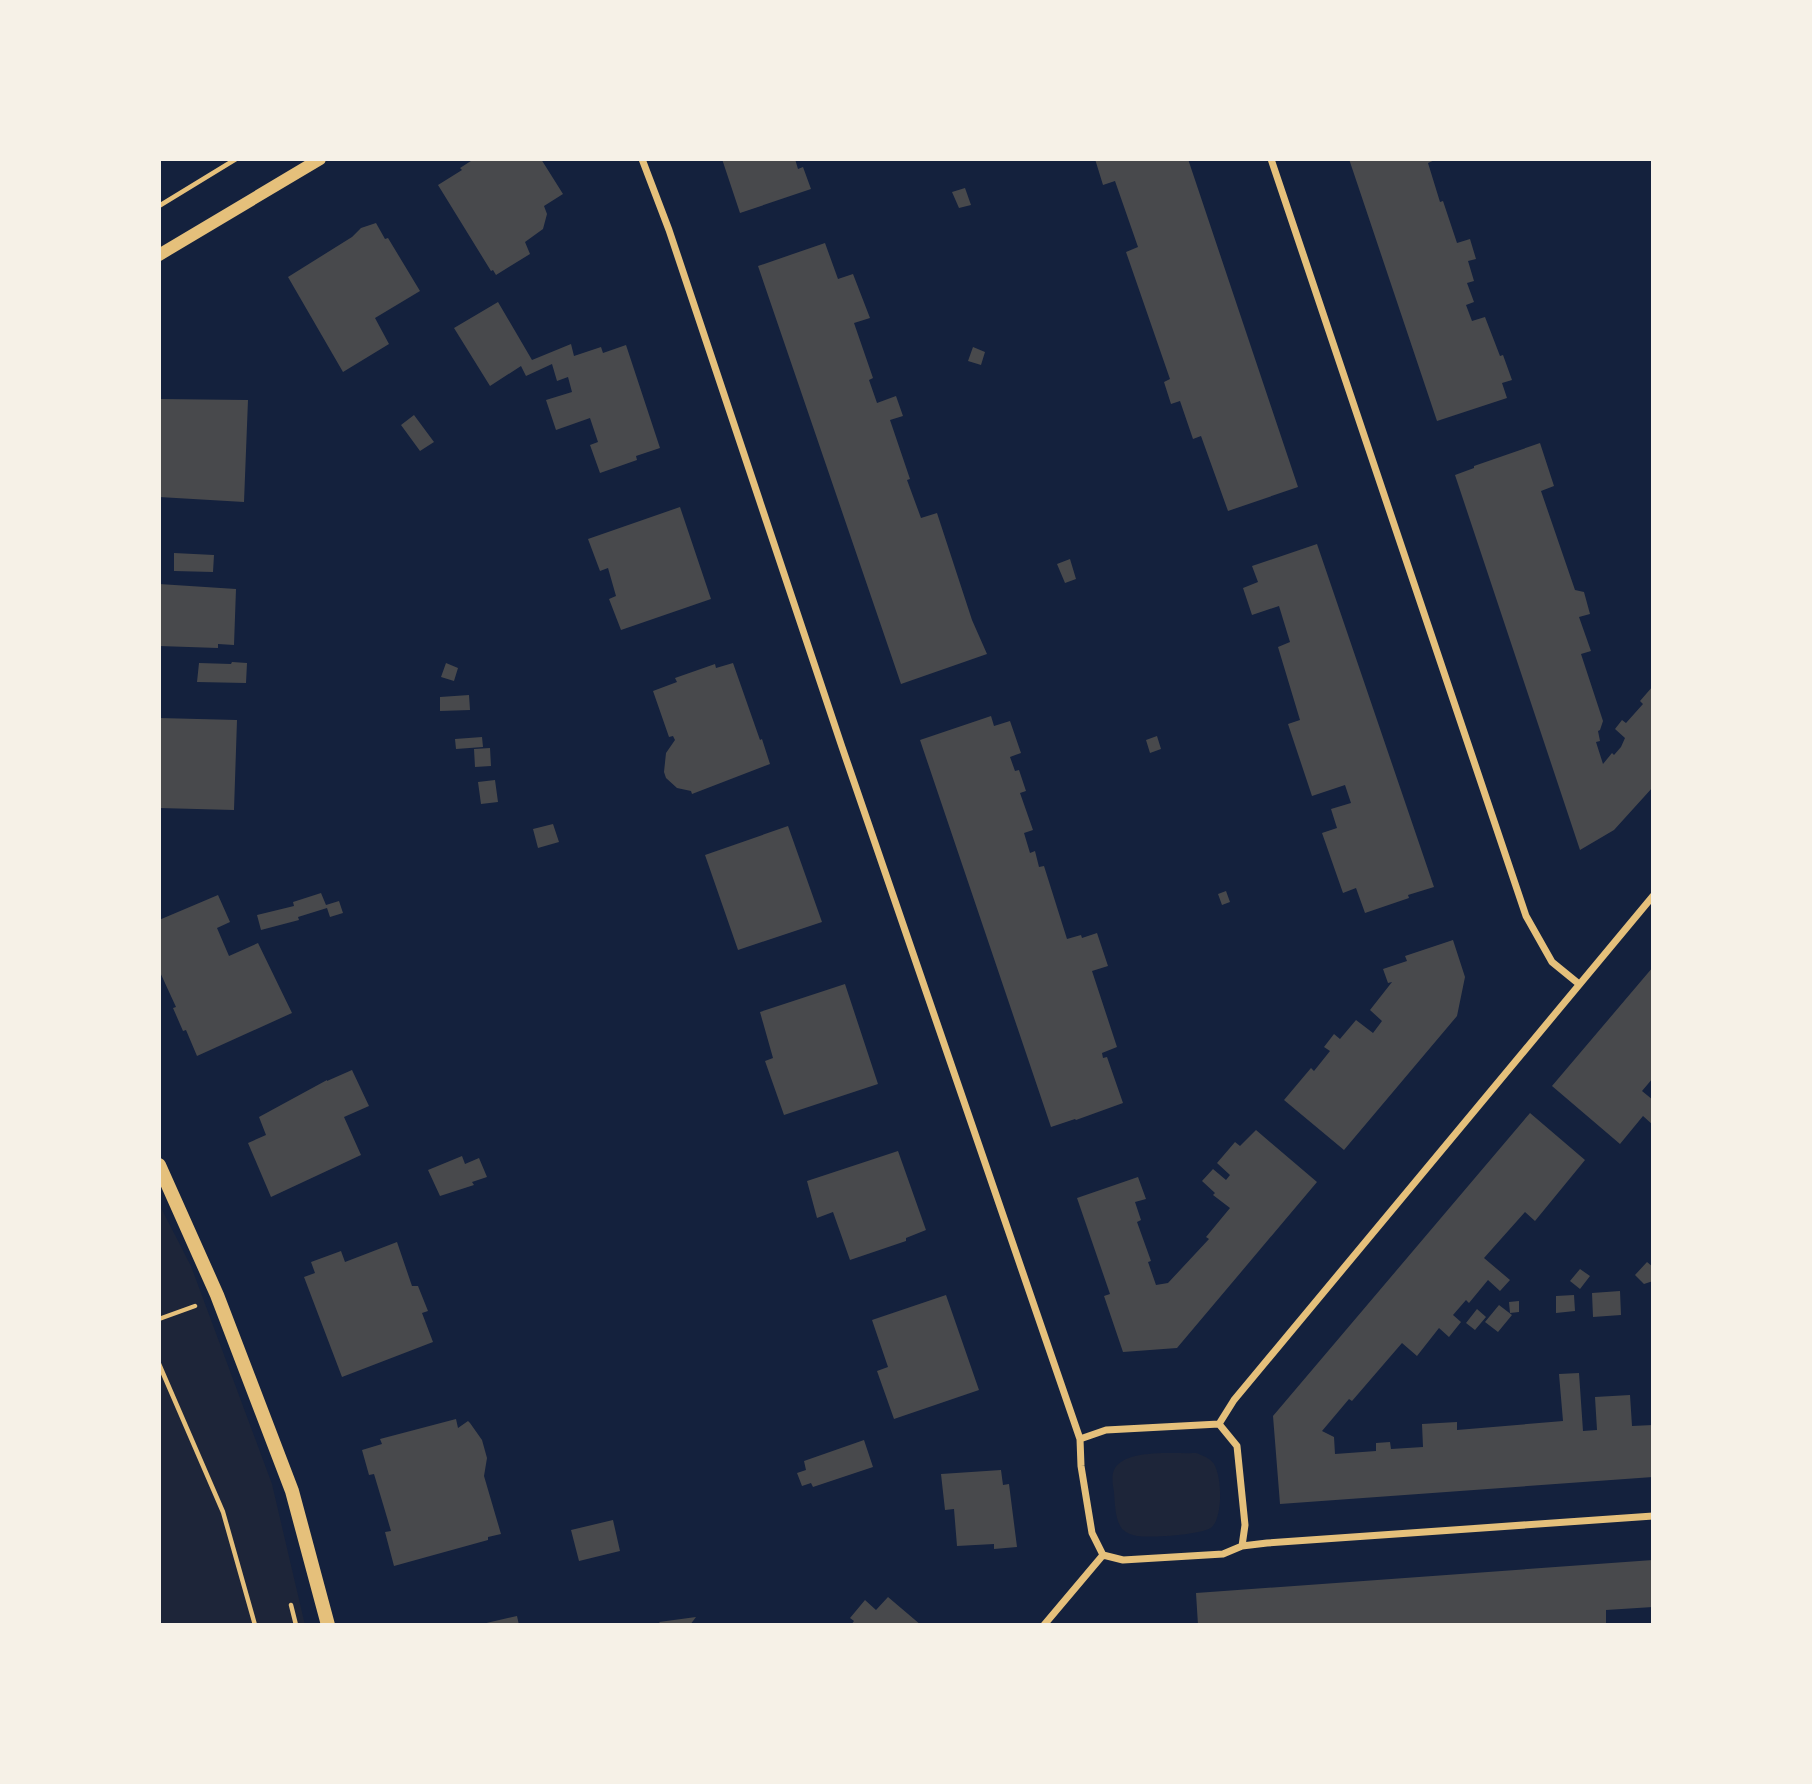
<svg xmlns="http://www.w3.org/2000/svg" width="1812" height="1784" viewBox="0 0 1812 1784" font-family="Barlow,sans-serif">
  <style>
    .green { fill: #1d2539 }
    .building { fill: #48494c }
    .lines { fill: none; stroke-linecap: round; stroke-linejoin: round }
    .path { stroke: #e5c07b; stroke-width: 4.5 }
    .minor { stroke: #e5c07b; stroke-width: 7 }
    .tertiary { stroke: #e5c07b; stroke-width: 12 }
    .secondary { stroke: #e5c07b; stroke-width: 14 }
  </style>
  <rect width="100%" height="100%" fill="#14213d"/>
  <!-- green -->
  <path class="green" d="M159,1204l32,62 81,218 33,141h-146z
    M1196,1453c8,3 14,5 18,11 8,13 9,52 -2,63 -9,8 -62,11 -75,9 -6,-1 -10,-3 -15,-7 -7,-10 -7,-24 -8,-37 -1,-6 -3,-15 0,-22 10,-22 61,-16 82,-17z"/>
  <!-- building -->
  <path class="building" d="M474,159h67l22,35 -19,12 3,8 -4,15 -18,13 5,12 -34,21 -3,-5 -2,1 -53,-86 24,-15 -2,-2z
    M722,159h73l3,10 5,-2 8,22 -71,24z
    M1095,159h93l110,328 -70,24 -27,-75 -8,3 -13,-38 -9,3 -7,-22 6,-3 -44,-127 12,-5 -23,-66 -12,4z
    M1349,159h88l-9,4 12,39 3,-1 14,42 13,-4 6,20 -8,2 6,20 -7,2 7,19 -8,3 6,16 13,-4 15,39 3,-1 9,25 -10,3 5,15 -70,23z
    M965,188l6,17 -12,3 -7,-16z
    M376,223l9,16 3,-1 32,53 -45,27 14,26 -46,28 -55,-95 64,-40 9,-9z
    M825,243l13,36 15,-5 17,44 -16,5 19,55 -4,2 8,23 19,-7 7,20 -13,4 20,59 -3,1 14,38 16,-5 35,107 15,34 -86,30 -143,-418z
    M498,302l34,58 39,-16 3,12 27,-9 2,6 23,-8 34,103 -24,8 1,4 -37,13 -10,-28 8,-3 -8,-24 -34,12 -10,-30 26,-8 -4,-15 -11,4 -5,-17 -26,12 -5,-10 -31,20 -36,-58z
    M973,347l12,5 -4,13 -13,-4z
    M159,399l89,1 -4,102 -85,-5z
    M414,415l20,27 -14,9 -19,-26z
    M1540,443l14,43 -13,5 34,99 9,2 6,22 -11,3 12,34 -10,3 22,67 -3,9 -2,1 2,10 -4,1 7,22 9,-11 2,2 7,-8 4,-9 -10,-9 7,-9 4,3 17,-19 -3,-3 13,-15v101l-39,43 -34,20 -125,-375 19,-7v-2z
    M680,507l31,92 -90,31 -12,-31 7,-3 -8,-28 -8,3 -12,-32z
    M1317,544l117,343 -26,8 1,3 -44,15 -9,-25 -13,5 -21,-60 15,-5 -6,-19 20,-6 -6,-18 -33,11 -24,-72 12,-4 -22,-73 12,-5 -11,-36 -27,9 -9,-27 15,-6 -6,-16z
    M174,553l40,2 -1,17 -39,-1z
    M1070,559l6,20 -11,4 -8,-19z
    M159,584l77,5 -2,56 -16,-1v4l-59,-2z
    M232,662l15,1 -1,20 -49,-1 2,-19 32,1z
    M446,663l12,5 -4,13 -13,-4z
    M733,663l27,77 2,-1 8,25 -78,30 -1,-3 -14,-3 -11,-10 -2,-6 2,-19 9,-13 -2,-4 -4,1 -16,-46 24,-9 -2,-4 40,-14 1,4z
    M469,695l1,15 -30,1v-14z
    M991,716l3,10 16,-5 11,32 -11,4 5,14 4,-1 7,21 -6,2 13,37 -9,3 6,20 5,-2 4,16 5,-1 23,73 14,-4 1,3 15,-5 11,33 -16,5 25,76 -15,6 1,5 4,-1 16,46 -47,17 -1,-1 -24,8 -131,-387z
    M159,718l78,2 -3,90 -75,-2z
    M1157,736l4,13 -11,4 -4,-13z
    M482,737l1,10 -27,2 -1,-10z
    M490,748l1,18 -16,1 -1,-18z
    M495,780l3,22 -17,2 -3,-22z
    M553,824l6,18 -21,6 -5,-19z
    M788,826l34,96 -84,28 -33,-95z
    M1226,891l4,11 -8,3 -4,-11z
    M321,893l5,12 13,-4 4,12 -13,4 -3,-9 -29,9 1,3 -38,10 -4,-15 37,-9 -1,-4z
    M218,895l12,27 -13,6 12,28 29,-13 34,70 -95,43 -11,-26 -3,1 -10,-23 3,-1 -17,-37v-50z
    M1453,940l12,37 -8,39 -113,134 -60,-50 27,-32 3,3 16,-20 -6,-4 10,-13 6,5 16,-19 17,13 9,-12 -12,-11 22,-28 -4,1 -5,-14 24,-8 -2,-5z
    M1653,967v111l-11,13 11,9v25l-10,-9 -23,28 -68,-58z
    M845,984l33,100 -94,31 -19,-54 8,-3 -13,-46z
    M352,1070l17,36 -25,11 17,38 -90,42 -23,-54 18,-8 -7,-18 68,-37v1z
    M1530,1113l55,47 -50,61 -10,-9 -41,46 26,22 -10,11 -12,-11 -19,23 -3,-3 -13,15 8,7 -12,15 -10,-9 -22,28 -15,-13 -50,58 -3,-2 -27,32 12,6 1,17 41,-3v-8l14,-1 1,7 32,-2 -1,-23 35,-2v8l106,-9 -4,-47 20,-1 4,58 14,-1 -2,-33 35,-2 2,31 21,-1v52l-373,27 -7,-88z
    M1256,1130l61,52 -140,166 -54,4 -19,-56 6,-2 -33,-96 61,-21 8,22 -11,3 6,18 -4,2 14,39 -3,1 8,23 12,-2 41,-44 -3,-2 24,-29 -17,-13 2,-2 -13,-12 11,-12 13,11 4,-5 -13,-12 18,-21 5,4z
    M898,1151l28,79 -20,8v3l-56,19 -17,-48 -16,6 -10,-37z
    M462,1156l3,8 14,-6 8,19 -15,5 2,3 -34,11 -12,-26z
    M397,1242l15,44h6l10,25 -6,2 11,29 -91,35 -38,-100 11,-4 -4,-11 30,-11 4,11z
    M1647,1262l6,5v14l-9,3 -9,-9z
    M1580,1269l10,7 -10,13 -10,-8z
    M1620,1291l1,24 -28,2 -1,-24z
    M946,1295l33,95 -85,29 -17,-48 11,-4 -16,-47z
    M1574,1295l1,16 -19,2v-17z
    M1519,1301v11l-9,1 -1,-11z
    M1499,1305l13,10 -14,17 -13,-10z
    M1477,1309l9,8 -11,13 -9,-7z
    M456,1419l2,9 10,-7 2,2 12,17 5,18 -3,18 17,58 -13,3v3l-94,26 -9,-34 6,-1 -8,-27 -9,-30 -5,1 -7,-25 20,-6 -2,-5z
    M864,1440l9,27 -60,20 -2,-4 -9,3 -5,-13 9,-3 -2,-9z
    M1001,1470l2,15 6,-1 8,63 -23,2v-5l-37,2 -3,-37 -9,1 -4,-36z
    M613,1520l7,31 -41,10 -8,-31z
    M1653,1560v47l-47,3v15h-408l-2,-32z
    M888,1597l33,28h-70l3,-4 -4,-3 15,-18 11,10z
    M517,1616l2,9h-37v-1z
    M696,1617l-6,8h-28l-3,-3z"/>
  <g class="lines">
    <!-- path -->
    <path class="path" d="M159,206l77,-47
      M159,1319l36,-13
      M159,1364l64,148 32,113
      M291,1605l5,20"/>
    <!-- minor -->
    <path class="minor" d="M642,159l27,71 173,517 238,692 1,27 11,67 11,22
      M1271,159l255,757 26,46 27,22
      M1219,1424l15,-24 419,-504
      M1219,1424l18,22 8,79 -3,21
      M1080,1439l26,-9 113,-6
      M1103,1555l20,5 100,-6 19,-8 25,-3 386,-27
      M1044,1625l59,-70"/>
    <!-- tertiary -->
    <path class="tertiary" d="M159,255l161,-96"/>
    <!-- secondary -->
    <path class="secondary" d="M159,1165l58,130 75,196 36,134"/>
  </g>
  <!-- border -->
  <rect width="1812" height="1784" fill="none" stroke="#f6f1e7" stroke-width="322"/>
</svg>
